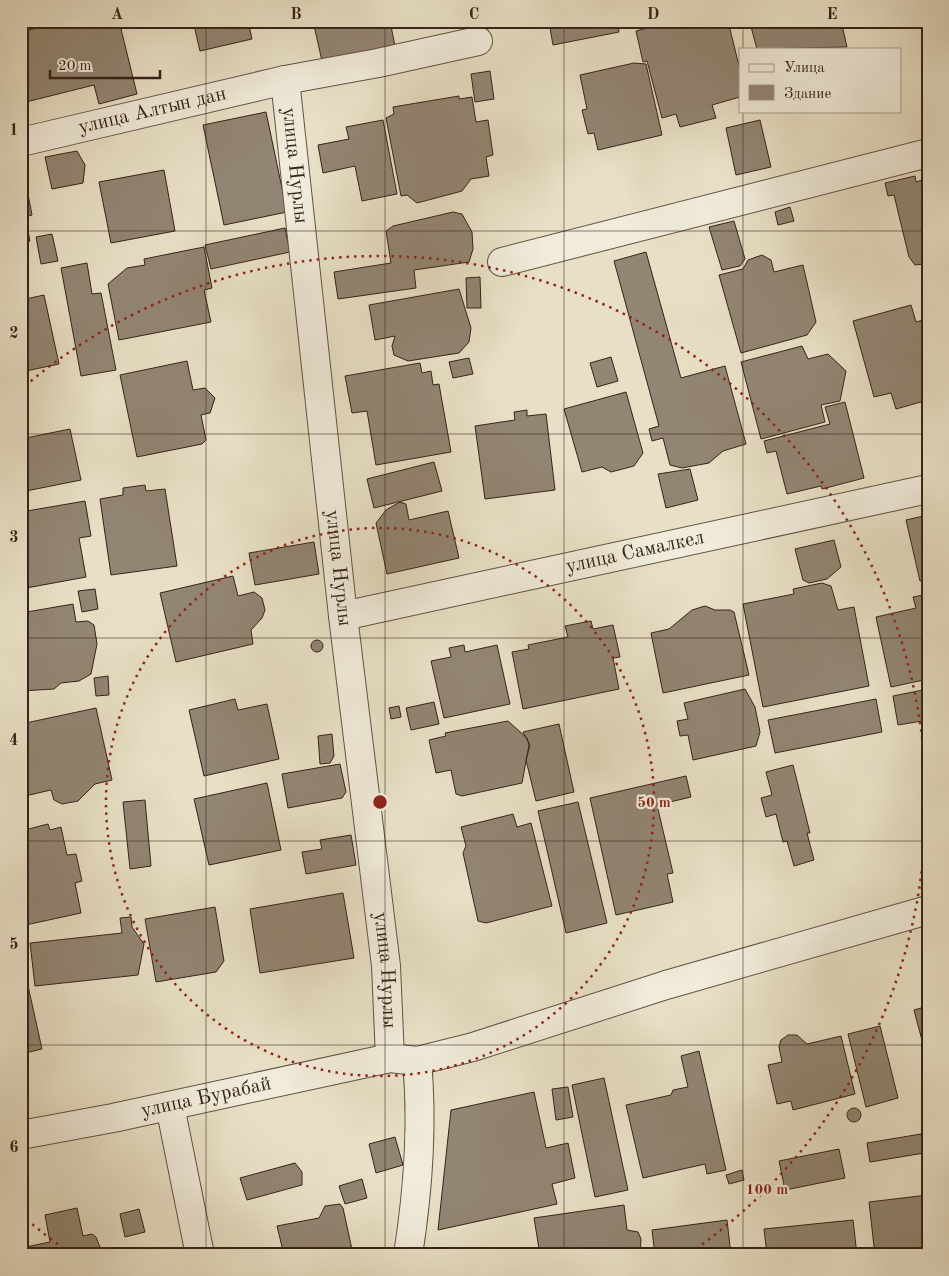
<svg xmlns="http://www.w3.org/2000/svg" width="949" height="1276" viewBox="0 0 949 1276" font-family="'Old Standard TT',serif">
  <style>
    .building { fill: #928573; stroke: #352319 }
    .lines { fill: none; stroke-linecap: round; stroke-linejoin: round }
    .minor-casing { stroke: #625244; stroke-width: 30 }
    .minor { stroke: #f0ebda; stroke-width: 28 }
    .grid { fill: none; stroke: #352319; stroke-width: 1; stroke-opacity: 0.55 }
    .ring { fill: none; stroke: #8f2418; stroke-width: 2.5; stroke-dasharray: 2.5 5 }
    .labels { text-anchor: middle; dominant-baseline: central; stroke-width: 4.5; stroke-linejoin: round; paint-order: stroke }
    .street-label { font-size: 20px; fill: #352319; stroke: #f0ebda }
    .centre { fill: #8f2418; stroke: #f0ebda; stroke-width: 2.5 }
    .ring-label { font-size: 15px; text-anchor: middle; font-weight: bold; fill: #8f2418; stroke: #f0ebda; stroke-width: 4.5; stroke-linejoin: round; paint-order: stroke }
    .neatline { fill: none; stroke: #352319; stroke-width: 2 }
    .grid-label { font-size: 16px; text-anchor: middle; font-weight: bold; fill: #352319 }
  </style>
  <rect width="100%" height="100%" fill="#e8e0c6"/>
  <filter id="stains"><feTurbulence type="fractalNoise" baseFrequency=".004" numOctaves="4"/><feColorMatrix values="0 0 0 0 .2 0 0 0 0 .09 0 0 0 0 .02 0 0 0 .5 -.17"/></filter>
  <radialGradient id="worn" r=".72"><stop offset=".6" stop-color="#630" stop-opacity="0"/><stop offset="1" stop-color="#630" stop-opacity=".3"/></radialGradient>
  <!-- building -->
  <path class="building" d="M64,21h55l18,73 -38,10 -5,-19 -72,18 -1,-71z
    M193,21h55l4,18 -52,12z
    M313,21h77l5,25 -73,15z
    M471,21h33l-31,8z
    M544,21h73l2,11 -66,13 -4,-23z
    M674,21h54l12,49v27l-28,8 4,13 -36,9 -4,-13 -14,4 -15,-57 -4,1 -7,-31z
    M757,21h84l6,26 -90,2 -7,-26z
    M634,63l12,1 16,71 -64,15 -4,-17 -6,1 -6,-24 5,-1 -7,-34z
    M490,71l4,28 -19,3 -4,-28z
    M459,96v3l13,-2 4,25 12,-2 5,35 -7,2 3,19 -18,3 -9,12 -45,12 -10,-8 -6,1 -15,-78 8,-4 -1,-7z
    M266,112l21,100 -63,13 -21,-100z
    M383,120l14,74 -35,7 -7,-35 -32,7 -5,-28 31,-6 -3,-12z
    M760,120l11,47 -35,8 -10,-47z
    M77,151l8,14 -2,18 -31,6 -7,-32z
    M164,170l11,61 -64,12 -12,-61z
    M915,176l1,6 6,-2 6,22v58l-4,4 -9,1 -6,-8 -15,-62 -6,1 -3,-13z
    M26,184l6,31 -7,2 5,24 -9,2v-58z
    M790,207l4,14 -16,4 -3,-13z
    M453,212l9,2 10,18 1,17 -4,13 -55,8 2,18 -78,11 -4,-27 57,-9 -5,-32 7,-5z
    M734,221l11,38 -5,7 -18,4 -13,-43z
    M285,228l5,24 -79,17 -6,-24z
    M52,234l6,27 -17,3 -5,-27z
    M204,247l8,41 -8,2 7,32 -92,18 -11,-56 19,-16 18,-3 -1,-6z
    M646,252l35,126 44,-12 21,78 -23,7 -14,12 -27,5 -12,-3 -7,-27 -11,3 -3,-12 10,-3 -45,-165z
    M762,255l9,5 3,12 29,-7 13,57 -9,13 -66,18 -22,-78 24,-6 5,-9z
    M87,263l5,31 9,-1 15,77 -35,6 -20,-108z
    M480,277l1,31h-14l-1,-30z
    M459,289l12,39 -2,14 -10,11 -51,8 -14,-6 -2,-9 3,-10 -20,4 -6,-35z
    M44,295l15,69 -38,8v-72z
    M911,305l5,17 7,-2 5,17v44l-5,2 5,17 -32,9 -5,-16 -17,4 -21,-76z
    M802,346l6,13 20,-5 18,17 -6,30 -19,4 4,17 -64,17 -20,-77z
    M611,357l7,24 -21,6 -7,-24z
    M469,358l4,16 -20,4 -4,-16z
    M187,361l6,29 12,-2 10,10 -5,15 -9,2 5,25 -4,4 -65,13 -17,-82z
    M420,363l2,10 9,-2 2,14 6,-1 12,68 -75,13 -9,-54 -15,2 -7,-37z
    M626,392l17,61 -9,13 -23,6 -9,-5 -20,5 -18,-63z
    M845,402l19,76 -42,11 -1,-3 -34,8 -11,-43 -9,2 -3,-12 66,-17 -5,-17z
    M527,410v6l19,-2 9,76 -70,9 -10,-73 40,-6 -1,-8z
    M70,429l11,51 -60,12v-53z
    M434,462l8,29 -68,17 -7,-29z
    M690,469l8,31 -32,8 -8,-34z
    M145,485l1,6 19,-2 12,77 -66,9 -11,-76 23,-4v-7z
    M85,501l6,35 -12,2 7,39 -65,12v-77z
    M400,502l6,2 3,16 39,-9 11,47 -72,16 -11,-51 10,-13z
    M928,515v64l-8,2 -14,-61z
    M834,540l7,27 -14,12 -18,4 -6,-3 -8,-31z
    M314,542l5,32 -64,11 -6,-32z
    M233,576l5,20 16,-4 8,6 3,12 -3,8 -11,12 2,14 -77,18 -16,-69z
    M822,583l9,3 7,24 16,-3 15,79 -106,21 -20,-103 51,-10 -1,-5z
    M95,589l3,20 -16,3 -4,-21z
    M928,594v85l-37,8 -15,-70 40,-9 -3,-11z
    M73,604l3,18 12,-1 6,4 3,19 -6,30 -12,7 -18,2 -7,6 -33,2v-78z
    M705,606l10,4h15l4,2 15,63 -86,18 -12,-60 18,-4 23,-19z
    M591,621l2,8 20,-4 7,32 -7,1 6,31 -96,20 -11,-57 17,-3 -1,-4 40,-8 -3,-11z
    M311 646a6 6 0 1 1 12 0a6 6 0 1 1-12 0Z
    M464,645l1,7 32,-7 13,59 -66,14 -13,-57 20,-4 -2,-9z
    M108,676l1,19 -13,1 -2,-18z
    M745,689l10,18 5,25 -4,14 -63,14 -5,-25 -8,1 -3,-15 11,-2 -4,-16z
    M928,689v31l-30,5 -5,-29z
    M235,699l3,11 29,-6 12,55 -75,17 -15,-66z
    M876,699l6,33 -107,21 -7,-33z
    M434,702l5,22 -28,6 -5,-22z
    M399,706l2,11 -10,2 -2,-11z
    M96,708l16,72 -17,4 -17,17 -16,3 -8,-4 -3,-10 -26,6 -4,-15v-57z
    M508,721l19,17 2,7 -7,38 -60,13 -6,-2 -5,-24 -15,3 -7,-33 17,-4 -1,-3z
    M928,723v28l-6,-26z
    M559,724l15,68 -38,9 -10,-41 4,-15 -7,-13z
    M332,734l2,22 -4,7 -10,1 -2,-28z
    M340,764l6,28 -4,6 -54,10 -6,-34z
    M793,765l17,68h-3l7,27 -20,6 -7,-25 -4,1 -7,-28 -10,3 -5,-19 11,-3 -6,-23z
    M686,776l5,21 -34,8 16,68 -6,1 6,28 -57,13 -26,-117z
    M267,783l14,67 -72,15 -15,-66z
    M145,800l6,66 -21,3 -7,-67z
    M578,802l29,121 -41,10 -28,-122z
    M513,814l4,13 14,-4 21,83 -66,17 -8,-2 -15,-68 3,-7 -5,-19z
    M48,824l2,6 11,-3 6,28 9,-1 6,27 -7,2 6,30 -60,13v-95z
    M351,835l5,30 -50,9 -4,-22 20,-3 -2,-9z
    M343,893l11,65 -94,15 -10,-64z
    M215,907l9,54 -8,11 -60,10 -11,-63z
    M131,917l1,10 12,17 -6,31 -103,11 -5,-43 92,-10 -2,-15z
    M21,954l21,95 -21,5z
    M928,1006v57l-14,-53z
    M880,1026l18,72 -32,9 -18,-73z
    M788,1035h9l10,9 34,-8 14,58 -62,16 -2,-9 -14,3 -9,-39 14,-3 -3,-15 2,-7z
    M699,1051l27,119 -19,4 -2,-10 -62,14 -17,-73 45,-10 2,-5 15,-3 -7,-31z
    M604,1078l24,112 -33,7 -23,-112z
    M568,1087l5,30 -17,3 -4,-31z
    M534,1092l12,56 22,-5 7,35 -23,6 5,20 -119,26 13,-120z
    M847 1115a7 7 0 1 1 14 0a7 7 0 1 1-14 0Z
    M921,1134l3,19 -54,9 -3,-19z
    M395,1137l8,28 -27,8 -7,-29z
    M839,1149l6,29 -60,12 -6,-29z
    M295,1163l7,9v13l-55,15 -7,-22z
    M742,1170l2,10 -15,4 -3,-9z
    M362,1179l5,19 -22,6 -6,-18z
    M928,1195v60h-53l-6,-53z
    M340,1204l3,4 10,46 12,-2 1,3h-82l-7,-29 42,-8 6,-12z
    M624,1205l3,25 11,2 3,7 -1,16h-100l-6,-37z
    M77,1208l6,28 9,-2 4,3 7,18h-82v-7l29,-6 -5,-27z
    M139,1209l6,23 -20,5 -5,-23z
    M727,1220l4,35h-76l-3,-25z
    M853,1220l4,35h-90l-3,-26z"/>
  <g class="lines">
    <!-- minor casing -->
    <g class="minor-casing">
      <g id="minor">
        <path id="s1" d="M285,80l58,536 43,350 4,92"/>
        <path id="s2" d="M21,142l264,-62 93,-17 100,-22"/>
        <path d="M502,262l426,-109"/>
        <path id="s3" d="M343,616l585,-127"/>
        <path d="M170,1106l30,149"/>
        <path id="s4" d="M21,1135l92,-17 277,-60 27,3 56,-14 193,-62 262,-75"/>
        <path d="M408,1255c10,-64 15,-130 9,-194"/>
      </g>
    </g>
    <!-- minor -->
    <use href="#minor" class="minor"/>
  </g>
  <!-- grid -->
  <path class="grid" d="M206,21v1234M385,21v1234M564,21v1234M743,21v28M743,111v1144M21,231h907M21,434h907M21,638h907M21,841h907M21,1045h907"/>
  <!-- distance rings -->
  <g class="ring">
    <circle cx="380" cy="802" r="274"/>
    <path d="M70 1253A547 547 0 0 1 25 1218M25 386A547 547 0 1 1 690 1253"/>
  </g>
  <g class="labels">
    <!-- street labels -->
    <g class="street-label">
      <text stroke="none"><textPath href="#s2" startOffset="135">улица Алтын дан</textPath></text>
      <text stroke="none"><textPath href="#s1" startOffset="86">улица Нурлы</textPath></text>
      <text stroke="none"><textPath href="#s3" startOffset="299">улица Самалкел</textPath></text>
      <text stroke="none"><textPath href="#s1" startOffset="491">улица Нурлы</textPath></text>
      <text stroke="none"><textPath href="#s1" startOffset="896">улица Нурлы</textPath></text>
      <text stroke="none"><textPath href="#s4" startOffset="189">улица Бурабай</textPath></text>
    </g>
  </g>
  <circle cx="380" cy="802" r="8" class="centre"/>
  <g class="ring-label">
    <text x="654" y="807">50 m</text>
    <text x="767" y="1194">100 m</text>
  </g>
  <!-- margin -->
  <rect width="949" height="1276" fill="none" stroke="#e8e0c6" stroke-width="55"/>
  <!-- legend -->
  <rect x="739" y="48" width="162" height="65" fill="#f0ebda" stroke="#a59b8d"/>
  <rect x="749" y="64" width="25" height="8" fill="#f0ebda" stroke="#a59b8d"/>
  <text x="784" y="72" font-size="15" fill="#352319">Улица</text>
  <rect x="749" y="85" width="25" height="15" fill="#928573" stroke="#a59b8d"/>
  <text x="784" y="98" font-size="15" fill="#352319">Здание</text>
  <!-- scale -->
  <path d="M50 70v8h110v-8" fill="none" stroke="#352319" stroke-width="2.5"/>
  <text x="58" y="70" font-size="15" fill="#352319" stroke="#f0ebda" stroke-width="4" paint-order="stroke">20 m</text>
  <rect x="28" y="28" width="894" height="1220" class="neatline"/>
  <g class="grid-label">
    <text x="117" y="19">A</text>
    <text x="296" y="19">B</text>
    <text x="474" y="19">C</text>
    <text x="653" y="19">D</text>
    <text x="832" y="19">E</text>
    <text x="14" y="135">1</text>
    <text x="14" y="338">2</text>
    <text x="14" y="542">3</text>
    <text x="14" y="745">4</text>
    <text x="14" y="949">5</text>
    <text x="14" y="1152">6</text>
  </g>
  <rect width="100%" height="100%" filter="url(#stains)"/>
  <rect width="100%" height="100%" fill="url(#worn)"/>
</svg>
